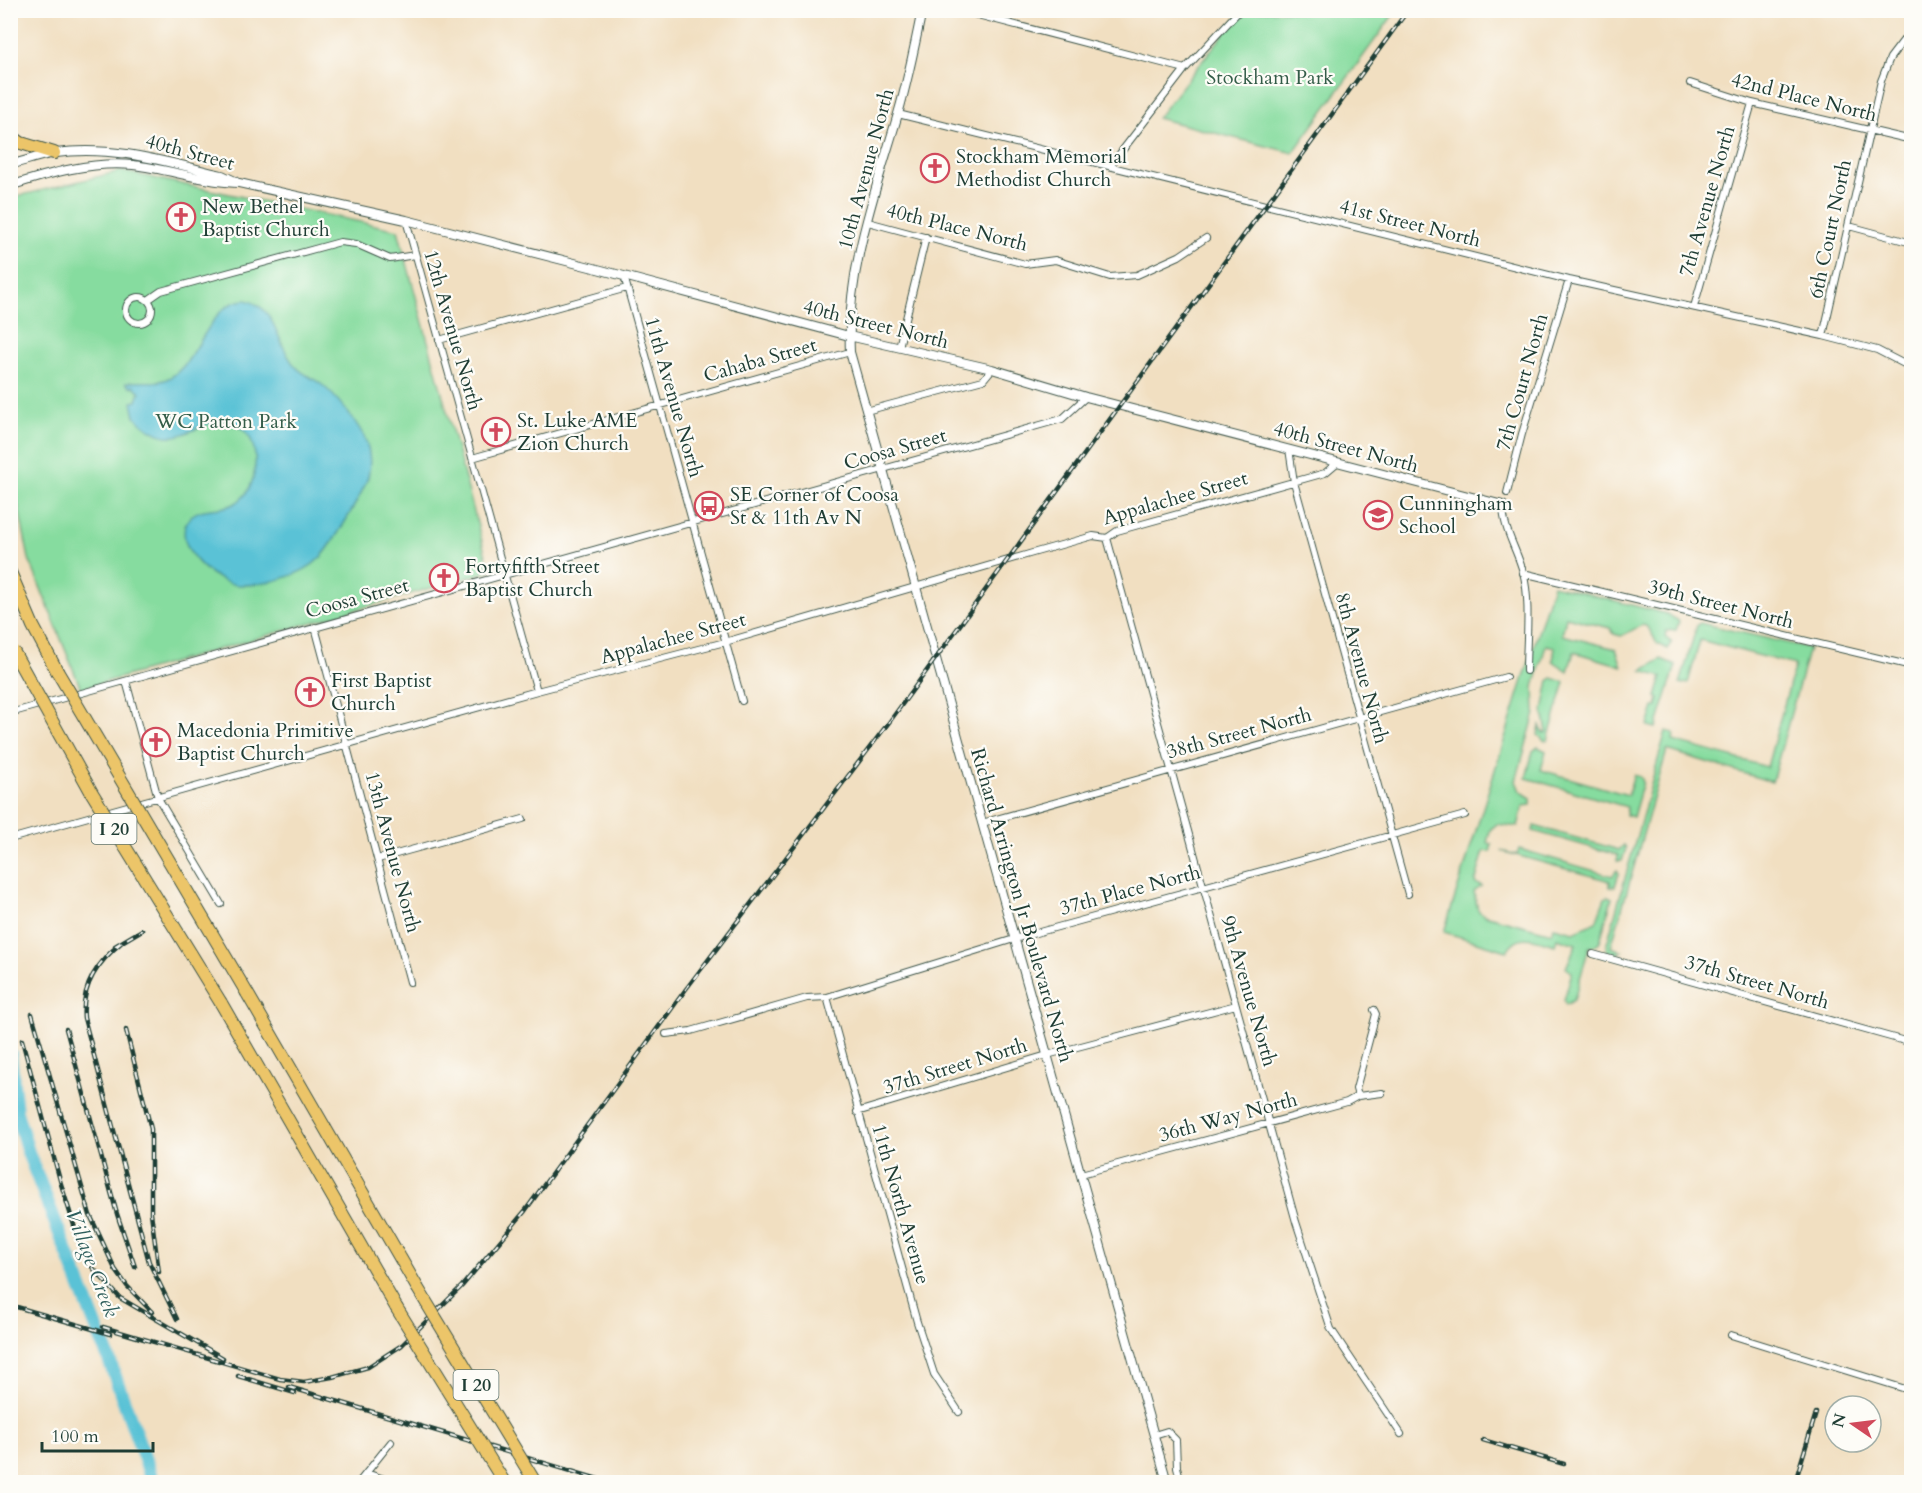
<svg xmlns="http://www.w3.org/2000/svg" width="1922" height="1493" viewBox="0 0 1922 1493" font-family="Cardo,serif">
  <style>
    .green { fill: #86dc9f; stroke: #528c6a; stroke-width: 1.5 }
    .water { fill: #5ac2d6; stroke: #3c8085; stroke-width: 1.5 }
    .lines { fill: none; stroke-linecap: round; stroke-linejoin: round }
    .river { stroke: #5ac2d6; stroke-width: 14 }
    .minor-casing { stroke: #3e5549; stroke-width: 8 }
    .tertiary-casing { stroke: #3e5549; stroke-width: 10 }
    .motorway-casing { stroke: #3e5549; stroke-width: 14 }
    .minor { stroke: #fff; stroke-width: 6 }
    .tertiary { stroke: #fff; stroke-width: 8 }
    .motorway { stroke: #ecc569; stroke-width: 12 }
    .rail-casing { stroke: #1f3d34; stroke-width: 4.5 }
    .rail { stroke: #fdfcf7; stroke-width: 2; stroke-dasharray: 7; stroke-linecap: butt }
    .motorway-bridge-casing { stroke: #3e5549; stroke-width: 14; stroke-linecap: butt }
    .motorway-bridge { stroke: #ecc569; stroke-width: 12 }
    .labels { text-anchor: middle; dominant-baseline: central; stroke-width: 4.5; stroke-linejoin: round; paint-order: stroke }
    .shield { fill: #fdfcf7; stroke: #62766e; stroke-width: 1.5 }
    .shield-label { font-size: 18px; font-weight: bold; fill: #1f3d34 }
    .park-label { font-size: 20px; fill: #345d49; stroke: #fdfcf7 }
    .street-label { font-size: 20px; fill: #1f3d34; stroke: #fdfcf7 }
    .poi-label { font-size: 20px; fill: #1f3d34; stroke: #fdfcf7; text-anchor: start }
    .water-label { font-size: 21px; font-style: italic; fill: #2e5e5c; stroke: #fdfcf7 }
  </style>
  <rect width="100%" height="100%" fill="#fdfcf7"/>
  <filter id="ink" filterUnits="userSpaceOnUse"><feTurbulence type="fractalNoise" baseFrequency=".0167" numOctaves="2"/><feDisplacementMap in="SourceGraphic" scale="12" xChannelSelector="R" yChannelSelector="G"/><feConvolveMatrix kernelMatrix="1 2 1 2 8 2 1 2 1" color-interpolation-filters="sRGB"/></filter>
  <filter id="wash" filterUnits="userSpaceOnUse"><feTurbulence type="fractalNoise" baseFrequency=".008" numOctaves="4" result="noise"/><feDisplacementMap in="SourceGraphic" scale="24" xChannelSelector="R" yChannelSelector="G"/><feGaussianBlur stdDeviation="1.35" result="paint"/><feColorMatrix in="noise" values="0 0 0 0 0 0 0 0 0 0 0 0 0 0 0 0 0 1.4 0 .05"/><feComposite in="paint" operator="in"/></filter>
  <g filter="url(#wash)">
    <rect width="100%" height="100%" fill="#f1dfc1"/>
    <!-- green -->
    <path class="green" d="M1242,11h154l-103,142 -136,-35z
      M121,171l277,59 92,341 -409,118 -52,-130 -18,-90 -1,-271z
      M1553,585l114,29 12,7 -3,9 -10,1 -1,6 7,6 -4,6 -11,-5c-13,-29 -13,-18 -36,-8l-7,-2 -4,-6 -44,-11 -4,18 54,14 6,17 -48,-14 -6,19 -15,-10 2,-14 -9,-2 -12,42 1,26 -19,68 4,10 11,7v7l-8,1 -5,21 -21,-3 -7,6 -3,13 5,1 -2,8 -6,-1 -9,32 7,3 -8,6 4,18 6,5 68,18 2,-6 20,5 22,-10 9,-24 3,-2 4,2 -12,43 -4,4 -7,2 -15,53 -8,5 -2,-5 8,-28 -6,-4 10,-24 -19,-6 -2,7c-19,-5 -37,-15 -48,6l-63,-19z
      M1700,623l109,25 -37,134 -105,-32 -56,197 11,4 -5,3 -10,-3 -1,-4 60,-216 8,2 -1,8 94,26 28,-102 -95,-25 -12,43 -8,1 17,-59z
      M1661,659l15,6 -20,63 -8,-2 6,-19h3l2,-9 -3,-1 6,-20 -20,-6z
      M1552,678l13,4 -17,58 -3,1 -7,-6 2,-10 3,8 4,-1 -4,-21 6,-31z
      M1538,747l8,4 -5,19 87,25 6,-20 7,2 2,5 -10,35 -7,-2 1,-8 -101,-29 7,-27z
      M1534,826l85,24 5,-5 2,3 -4,13h-5l1,-6 -85,-24z
      M1519,849l93,27 5,-6 2,3 -4,13 -5,1v-6l-109,-30 16,4z"/>
    <!-- water -->
    <path class="water" d="M246,300c32,8 30,45 49,66 7,8 18,12 26,18 14,11 39,41 45,57 4,10 5,25 2,36 -4,14 -37,71 -48,81 -19,19 -55,27 -80,27 -24,0 -69,-38 -52,-65 9,-14 28,-9 41,-14 26,-9 31,-44 22,-66 -6,-12 -16,-18 -28,-21 -38,9 -50,35 -88,-2l-3,-15 5,-1 3,-9 -6,-6 -4,1 -4,-4c16,-4 30,3 45,-6 31,-20 38,-76 75,-77z"/>
    <g class="lines">
      <!-- river -->
      <path class="river" d="M10,1054l6,58 13,43 78,199 46,128"/>
    </g>
  </g>
  <g filter="url(#ink)">
    <g class="lines">
      <!-- minor casing -->
      <g class="minor-casing">
        <path id="minor" d="M958,10l227,59
          M1690,83l62,20 160,37
          M898,114l671,166 254,56 54,14 35,18
          M1111,165l74,-96 55,-59
          M406,220l131,471
          M868,222l157,42 30,-4 55,17 27,-2 42,-19 27,-18
          M1849,226l63,17
          M624,276l118,425
          M126 310a13 13 0 1 1 26 0a13 13 0 1 1-26 0Z
          M148,300l13,-9 179,-49 16,2 34,15 25,-4
          M1694,307l58,-204
          M1823,336l58,-255 9,-23 22,-29
          M439,340l188,-52
          M899,347l27,-110
          M866,411l117,-31 9,-11
          M1289,449l5,33 114,412
          M472,458l378,-106
          M1507,493l15,-59 47,-154
          M1503,505c0,25 14,44 20,67 8,30 3,68 3,99
          M1107,538l189,684 35,107 70,105
          M1523,573l389,93
          M315,627l95,355
          M126,681l32,117 63,106
          M10,713l1052,-294 24,-22
          M982,823l524,-146
          M10,839l527,-148 188,-49 311,-90 57,-16 14,2 10,-7 208,-58 13,-11
          M378,859l145,-40
          M1593,954l319,89
          M827,997l90,325 17,52 25,38
          M666,1034l25,-3 116,-33 20,-1 187,-58 451,-124
          M1358,1096l-2,-7 20,-75 -2,-4
          M857,1112l190,-57 189,-50
          M1081,1174l266,-72 11,-6 24,-3
          M1731,1335l181,56
          M1154,1435l13,-4 9,9 1,27 4,15
          M366,1473l27,9
          M359,1482l32,-40"/>
      </g>
      <!-- tertiary casing -->
      <g class="tertiary-casing">
        <path id="tertiary" d="M922,10c-7,35 -14,70 -24,104 -22,76 -52,156 -48,238l317,1130
          M10,165c15,-4 31,-10 46,-12 57,-8 110,9 166,22l13,6
          M10,186c40,-13 82,-25 123,-21 36,4 70,17 106,18l167,37 184,47 259,69 143,33 94,28 417,108"/>
      </g>
      <!-- motorway casing -->
      <g class="motorway-casing">
        <path id="motorway" d="M10,135l11,8 33,10
          M10,572l23,54 24,45
          M247,993l170,294
          M221,1003l175,304"/>
      </g>
      <!-- minor -->
      <use href="#minor" class="minor"/>
      <!-- tertiary -->
      <use href="#tertiary" class="tertiary"/>
      <!-- motorway -->
      <use href="#motorway" class="motorway"/>
      <!-- rail casing -->
      <g class="rail-casing">
        <path id="rail" d="M122,942c-24,20 -41,43 -38,76l65,244 28,57
          M115,946l27,-16
          M32,1014l58,201 25,54 12,17 25,26
          M66,1029l51,185 18,53
          M126,1030l25,99v84l8,59
          M22,1040l39,144 18,57 13,26 28,31 103,60
          M10,1305l100,29
          M103,1327l177,52 24,3 28,-5 36,-10 34,-22 60,-59 63,-75 161,-222 204,-268 518,-711
          M238,1376l57,17
          M289,1387l319,95
          M1483,1440l81,24
          M1795,1482l21,-69"/>
      </g>
      <!-- rail -->
      <use href="#rail" class="rail"/>
      <!-- motorway-bridge casing -->
      <g class="motorway-bridge-casing">
        <path id="motorway-bridge" d="M13,651l79,142 129,210
          M57,671l190,322
          M417,1287l118,195
          M396,1307l108,175"/>
      </g>
      <!-- motorway-bridge -->
      <use href="#motorway-bridge" class="motorway-bridge"/>
    </g>
  </g>
  <!-- icons -->
  <defs>
    <g id="church-ring" transform="scale(1.5)"><circle r="9.5" fill="#fdfcf7" stroke="#d1495b" stroke-width="1.5"/><path d="M-1.2-6h2.4v3.5h3.3v2.4h-3.3V6h-2.4V-.1h-3.3v-2.4h3.3Z" fill="#d1495b"/></g>
    <g id="bus-ring" transform="scale(1.5)"><circle r="9.5" fill="#fdfcf7" stroke="#d1495b" stroke-width="1.5"/><path d="M-5-6H5V4H4V6H2V4H-2V6H-4V4H-5ZM-3.5-4V0h7V-4ZM-3.5 1.2v1.5H-2V1.2ZM2 1.2v1.5H3.5V1.2Z" fill="#d1495b"/></g>
    <g id="school-ring" transform="scale(1.5)"><circle r="9.5" fill="#fdfcf7" stroke="#d1495b" stroke-width="1.5"/><path d="M0-5L7-2L0 1L-7-2ZM-4 1L0 2.5L4 1V4Q0 6-4 4Z" fill="#d1495b"/></g>
  </defs>
  <g fill-rule="evenodd">
    <use href="#church-ring" x="935" y="168"/>
    <use href="#church-ring" x="181" y="217"/>
    <use href="#church-ring" x="496" y="432"/>
    <use href="#bus-ring" x="709" y="506"/>
    <use href="#school-ring" x="1378" y="515"/>
    <use href="#church-ring" x="444" y="578"/>
    <use href="#church-ring" x="310" y="692"/>
    <use href="#church-ring" x="156" y="742"/>
  </g>
  <g class="labels">
    <!-- shield labels -->
    <g class="shield">
      <rect x="91.5" y="814" width="45" height="30" rx="4.5"/>
      <rect x="453.5" y="1370" width="45" height="30" rx="4.5"/>
    </g>
    <g class="shield-label">
      <text x="114" y="829">I 20</text>
      <text x="476" y="1385">I 20</text>
    </g>
    <!-- park labels -->
    <g class="park-label">
      <text x="1270" y="77">Stockham Park</text>
      <text x="226" y="421">WC Patton Park</text>
    </g>
    <!-- street labels -->
    <g class="street-label">
      <text transform="translate(1804 97) rotate(14)">42nd Place North</text>
      <text transform="translate(190 152) rotate(15)">40th Street</text>
      <text transform="translate(866 169) rotate(-75)">10th Avenue North</text>
      <text transform="translate(1707 201) rotate(-74)">7th Avenue North</text>
      <text transform="translate(1410 223) rotate(14)">41st Street North</text>
      <text transform="translate(957 227) rotate(14)">40th Place North</text>
      <text transform="translate(1830 229) rotate(-78)">6th Court North</text>
      <text transform="translate(876 324) rotate(14)">40th Street North</text>
      <text transform="translate(453 330) rotate(74)">12th Avenue North</text>
      <text transform="translate(760 360) rotate(-16)">Cahaba Street</text>
      <text transform="translate(1522 382) rotate(-74)">7th Court North</text>
      <text transform="translate(674 397) rotate(74)">11th Avenue North</text>
      <text transform="translate(1346 447) rotate(15)">40th Street North</text>
      <text transform="translate(895 449) rotate(-16)">Coosa Street</text>
      <text transform="translate(1175 498) rotate(-16)">Appalachee Street</text>
      <text transform="translate(357 598) rotate(-15)">Coosa Street</text>
      <text transform="translate(1721 604) rotate(14)">39th Street North</text>
      <text transform="translate(673 638) rotate(-15)">Appalachee Street</text>
      <text transform="translate(1362 668) rotate(75)">8th Avenue North</text>
      <text transform="translate(1239 733) rotate(-15)">38th Street North</text>
      <text transform="translate(393 852) rotate(75)">13th Avenue North</text>
      <text transform="translate(1130 890) rotate(-15)">37th Place North</text>
      <text transform="translate(1022 905) rotate(74)">Richard Arrington Jr Boulevard North</text>
      <text transform="translate(1757 982) rotate(16)">37th Street North</text>
      <text transform="translate(1249 991) rotate(74)">9th Avenue North</text>
      <text transform="translate(955 1066) rotate(-17)">37th Street North</text>
      <text transform="translate(1228 1117) rotate(-15)">36th Way North</text>
      <text transform="translate(901 1204) rotate(74)">11th North Avenue</text>
    </g>
    <!-- poi labels -->
    <g class="poi-label">
      <text x="956" y="156">Stockham Memorial<tspan x="956" dy="23">Methodist Church</tspan></text>
      <text x="202" y="206">New Bethel<tspan x="202" dy="23">Baptist Church</tspan></text>
      <text x="517" y="420">St. Luke AME<tspan x="517" dy="23">Zion Church</tspan></text>
      <text x="730" y="494">SE Corner of Coosa<tspan x="730" dy="23">St &amp; 11th Av N</tspan></text>
      <text x="1399" y="503">Cunningham<tspan x="1399" dy="23">School</tspan></text>
      <text x="465" y="566">Fortyfifth Street<tspan x="465" dy="23">Baptist Church</tspan></text>
      <text x="331" y="680">First Baptist<tspan x="331" dy="23">Church</tspan></text>
      <text x="177" y="730">Macedonia Primitive<tspan x="177" dy="23">Baptist Church</tspan></text>
    </g>
    <!-- water labels -->
    <g class="water-label">
      <text transform="translate(92 1263) rotate(69)">Village Creek</text>
    </g>
  </g>
  <!-- margin -->
  <rect width="1922" height="1493" fill="none" stroke="#fdfcf7" stroke-width="36"/>
  <!-- north arrow -->
  <g transform="translate(1853 1424) rotate(284)"><circle r="28" fill="#fdfcf7" stroke="#a4b0a9" stroke-width="1.5"/>
  <path d="M0-4.5L10 22L0 15L-10 22Z" fill="#d1495b"/>
  <text y="-9" font-size="16" font-weight="bold" text-anchor="middle" fill="#1f3d34">N</text>
  </g>
  <!-- scale -->
  <path d="M42 1442v9h111v-9" fill="none" stroke="#1f3d34" stroke-width="3"/>
  <text x="51" y="1442" font-size="18" fill="#1f3d34" stroke="#fdfcf7" stroke-width="4.5" paint-order="stroke">100 m</text>
</svg>
